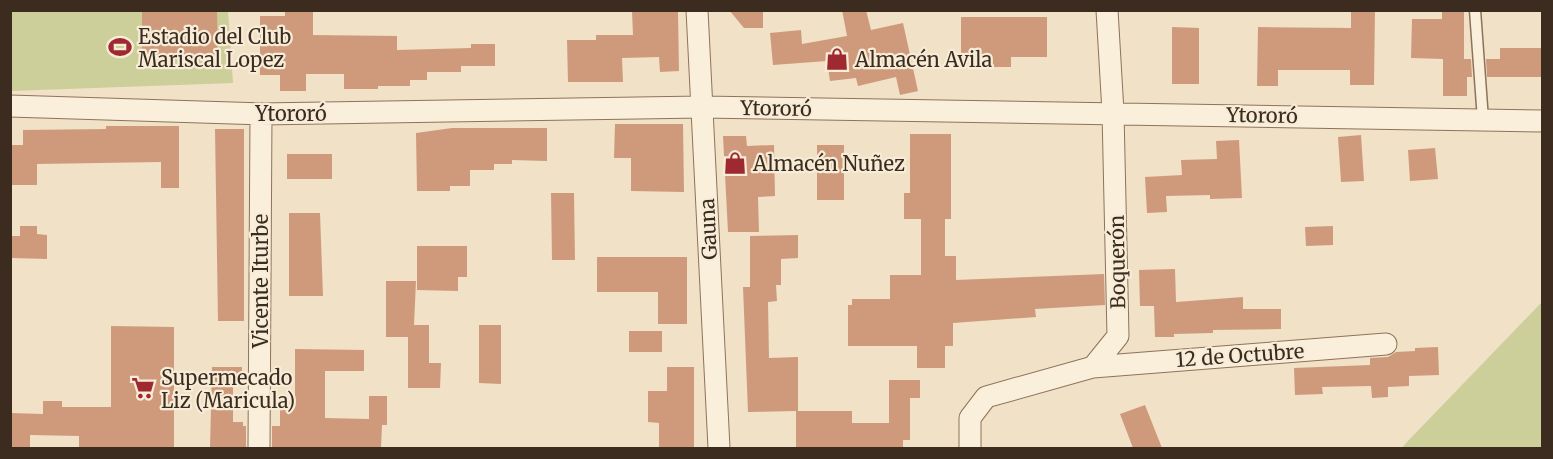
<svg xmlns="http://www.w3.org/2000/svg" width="1553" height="459" viewBox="0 0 1553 459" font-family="Merriweather,serif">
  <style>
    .green { fill: #cccf9a }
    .building { fill: #cf9a7c }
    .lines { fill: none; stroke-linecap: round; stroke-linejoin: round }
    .lane-casing { stroke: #8d735b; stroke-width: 13 }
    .street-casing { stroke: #8d735b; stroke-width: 23 }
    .lane { stroke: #faefdb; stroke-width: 10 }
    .street { stroke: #faefdb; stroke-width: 21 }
    .labels { text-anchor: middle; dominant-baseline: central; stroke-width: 4.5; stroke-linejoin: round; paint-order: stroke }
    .poi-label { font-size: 20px; fill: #3c2c1f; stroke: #f7ecd7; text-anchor: start }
    .street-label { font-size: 20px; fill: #3c2c1f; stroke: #f7ecd7 }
  </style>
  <rect width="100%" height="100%" fill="#f0e1c7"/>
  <!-- green -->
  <path class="green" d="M10,11h218l5,72 -222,8z
    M1542,302v146h-140l4,-5z"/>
  <!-- building -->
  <path class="building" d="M142,10h75l1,50h-76z
    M285,10h28v25l84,1v14l74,-2v-4h24v22h-34v6h-34v8h-17v6h-32v3h-34v-15h-38v17h-26v-16h-20v-59h25z
    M729,10h34v18h-19z
    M842,10h24l5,20 32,-7 15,68 -18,4 -4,-18 -38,9 -2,-8 -26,3 -3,-20 -54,4 -3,-32 31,-3 1,14 45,-8z
    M1351,10h24l-1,75h-24v-15h-72v16h-21l1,-59 93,1z
    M1442,10h22v49h7l1,18h-5v19h-24v-37l-32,-1 1,-39h30z
    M632,11l46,1 1,59 -19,1 -1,-15 -37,1 1,24h-55l-1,-42h29v-5h37z
    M961,17h86v40h-36v10h-22v-10h-28z
    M1172,27l27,1v56h-27z
    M1500,48h42v29h-55l-1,-18h14z
    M615,124h68l1,68 -53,-1v-33h-17z
    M106,126h73v62h-18v-26l-124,2v21h-27v-40h13v-15l83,-1z
    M452,128h95v33l-35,-1v4h-18v6h-24v16h-20v5h-33l-1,-58z
    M215,129h29v192h-26z
    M910,134h41v85h-6v37h11v24l148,-6 1,31 -70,4 1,8 -83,6v23h-8v22h-28v-22h-69v-41h4v-6h38v-24h31v-56h-17v-26h6z
    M1361,135l3,46 -23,1 -3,-45z
    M723,136h23l1,10 27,-1 1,51 -17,1 1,35h-31z
    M1239,140l3,58 -32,1v-4l-44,1 1,16 -20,1 -2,-36 37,-2 -1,-15 36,-1 -1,-18z
    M817,145h27v55h-27z
    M1435,148l3,31 -28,2 -2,-31z
    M287,154h45v25h-45z
    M551,193h23l1,67h-23z
    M289,213h31l3,83h-34z
    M20,226h17v8l10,1v24l-35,-1v-22h8z
    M1333,226v19l-27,1 -1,-19z
    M798,235v23l-17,1v26h-5l1,16 -9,1 1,56 29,-1v54h54v12h37v-43h31v18h-10v42h-7v8h-107v-37l-48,1 -5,-125h7v-51z
    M417,246h50v31h-9v14l-41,-1z
    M597,257h90v67h-29v-32h-61z
    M1175,269l1,33 67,-5v12h38v20l-68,1v3l-39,1v3h-19l-1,-31h-14l-1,-36z
    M386,281h30l-2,44h15v38h12l-1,25h-32v-51h-22z
    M479,325h22v59l-22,-1z
    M111,326l63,1v121h-95v-12l-49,-1v13h-20v-35l33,1v-13h19v6h49z
    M629,331h33v21h-33z
    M1438,347l1,28 -30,1v10l-21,1v10l-16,1 -1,-12 -49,1 1,7 -28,1 -1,-27 76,-3v-7l18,-1 8,-5 19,-1v-3z
    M295,349l69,1v21h-39v47l44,1v-23h18v29h-5l-1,23h-109v-22h8v-24h15z
    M212,367h30v18h-9v37h10v4h3v22h-36z
    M667,367h27v81h-35v-25l-11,-1v-31h19z
    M1145,405l17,43h-29l-13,-34z"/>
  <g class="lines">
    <!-- lane casing -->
    <g class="lane-casing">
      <path id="lane" d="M1475,10l8,110"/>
    </g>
    <!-- street casing -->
    <g class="street-casing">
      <path id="street" d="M697,10l22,438
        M10,106l251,8 441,-7 840,14
        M1093,367l293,-23
        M259,448l2,-334
        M970,448v-30l16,-21 107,-30 25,-31 -5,-224 -6,-102"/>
    </g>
    <!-- lane -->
    <use href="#lane" class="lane"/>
    <!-- street -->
    <use href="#street" class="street"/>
  </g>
  <!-- icons -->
  <defs>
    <g id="stadium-bare" transform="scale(1.8)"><path d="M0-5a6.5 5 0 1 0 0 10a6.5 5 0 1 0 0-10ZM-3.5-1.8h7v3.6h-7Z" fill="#9e2930" stroke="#f7ecd7" stroke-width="2.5" paint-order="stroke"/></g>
    <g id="shop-bare" transform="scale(1.8)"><path d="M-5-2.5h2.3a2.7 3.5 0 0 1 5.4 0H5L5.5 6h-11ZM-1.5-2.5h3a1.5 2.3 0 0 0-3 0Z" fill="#9e2930" stroke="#f7ecd7" stroke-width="2.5" paint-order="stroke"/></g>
    <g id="supermarket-bare" transform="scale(1.8)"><path d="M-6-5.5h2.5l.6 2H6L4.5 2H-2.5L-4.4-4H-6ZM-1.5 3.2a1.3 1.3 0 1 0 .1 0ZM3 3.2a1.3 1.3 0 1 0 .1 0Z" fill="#9e2930" stroke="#f7ecd7" stroke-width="2.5" paint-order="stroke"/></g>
  </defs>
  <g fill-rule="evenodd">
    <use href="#stadium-bare" x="120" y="47"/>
    <use href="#shop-bare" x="837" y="59"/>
    <use href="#shop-bare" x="735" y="163"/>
    <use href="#supermarket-bare" x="143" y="388"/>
  </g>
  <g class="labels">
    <!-- poi labels -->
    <g class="poi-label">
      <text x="138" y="36">Estadio del Club<tspan x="138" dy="23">Mariscal Lopez</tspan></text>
      <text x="855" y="59">Almacén Avila</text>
      <text x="753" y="163">Almacén Nuñez</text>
      <text x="161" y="377">Supermecado<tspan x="161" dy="23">Liz (Maricula)</tspan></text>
    </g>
    <!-- street labels -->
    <g class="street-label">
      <text transform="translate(776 108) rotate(1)">Ytororó</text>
      <text x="291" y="113">Ytororó</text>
      <text transform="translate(1262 115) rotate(1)">Ytororó</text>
      <text transform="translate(708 229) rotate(-93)">Gauna</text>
      <text transform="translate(1117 262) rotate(-91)">Boquerón</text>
      <text transform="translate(260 281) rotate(-90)">Vicente Iturbe</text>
      <text transform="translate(1240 355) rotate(-4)">12 de Octubre</text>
    </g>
  </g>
  <!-- border -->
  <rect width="1553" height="459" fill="none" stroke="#3c2c1f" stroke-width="24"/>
</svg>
